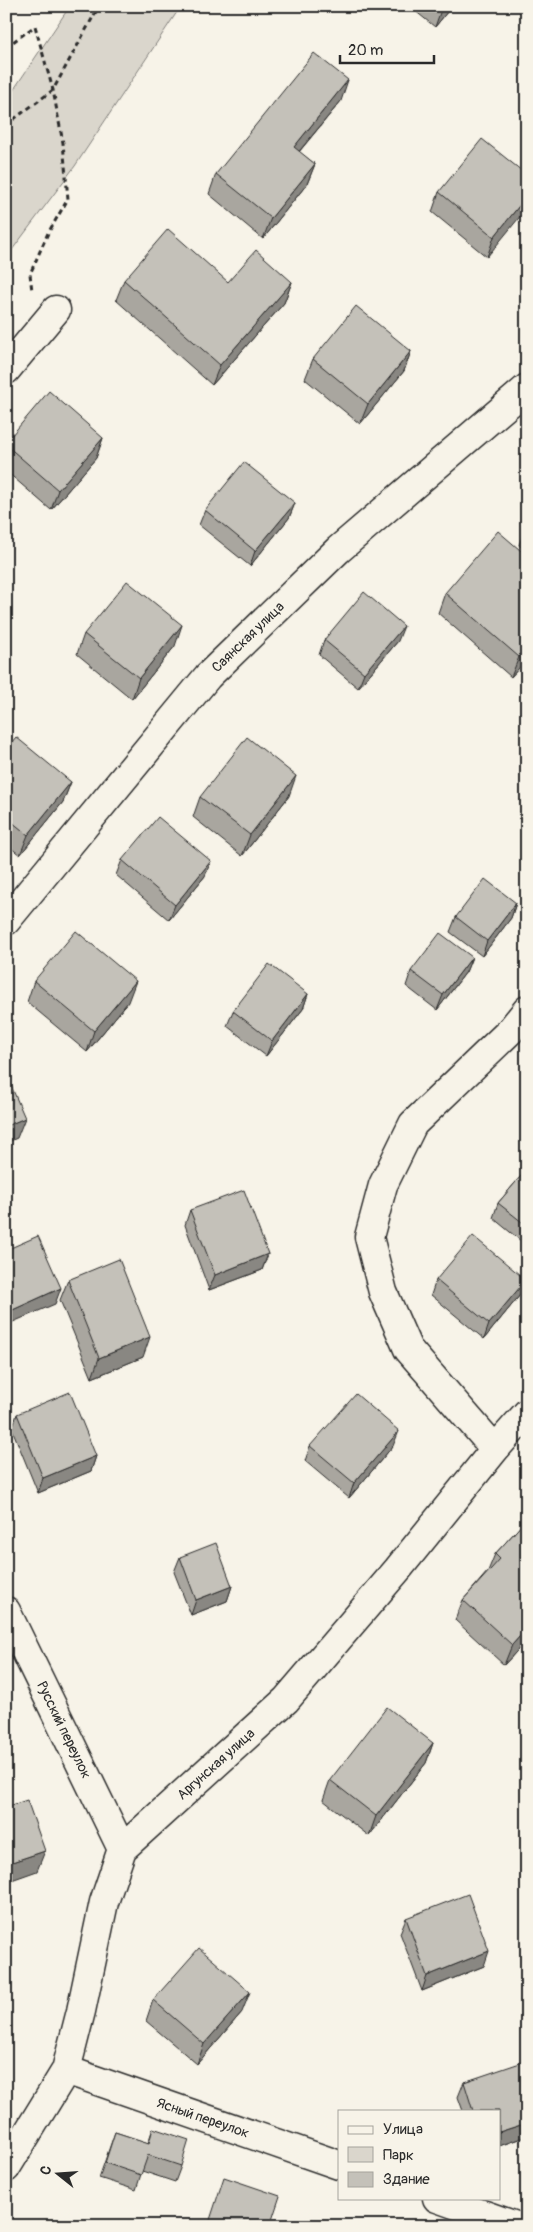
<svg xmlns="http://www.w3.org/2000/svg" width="533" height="2232" viewBox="0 0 533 2232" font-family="Pangolin,sans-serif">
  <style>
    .green { fill: #dad6cc; stroke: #82807c }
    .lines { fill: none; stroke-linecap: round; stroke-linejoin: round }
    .minor-casing { stroke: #2b2b2b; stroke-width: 31 }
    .path { stroke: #2b2b2b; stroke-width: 3; stroke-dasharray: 5 4; stroke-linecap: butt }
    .minor { stroke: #f7f3e8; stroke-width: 28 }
    .wall { fill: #a9a69f; stroke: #2b2b2b }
    .shaded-wall { fill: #898782; stroke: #2b2b2b }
    .building { fill: #c4c1b9; stroke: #2b2b2b }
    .labels { text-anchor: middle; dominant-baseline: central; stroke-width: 4; stroke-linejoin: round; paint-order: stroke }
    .street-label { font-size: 14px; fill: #2b2b2b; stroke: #f7f3e8 }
  </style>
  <rect width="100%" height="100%" fill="#f7f3e8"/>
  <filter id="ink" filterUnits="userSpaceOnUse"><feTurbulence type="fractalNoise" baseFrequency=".02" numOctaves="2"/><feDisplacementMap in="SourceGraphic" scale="10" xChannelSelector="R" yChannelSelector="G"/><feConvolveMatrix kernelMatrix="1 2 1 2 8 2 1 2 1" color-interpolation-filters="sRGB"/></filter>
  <g filter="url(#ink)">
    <!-- green -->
    <path class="green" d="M70,6h111l-106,160 -69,92v-157z"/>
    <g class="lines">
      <!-- minor casing -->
      <g class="minor-casing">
        <path id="minor" d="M6,370l50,-60
          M6,921l202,-245 130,-126 189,-162
          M495,1449l-87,-100 -25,-57 -14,-55 14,-52 30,-61 97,-93 17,-21
          M6,1611l116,238
          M66,2070l273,95
          M6,2168l60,-98 15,-59 23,-109 18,-53 164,-149 112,-131 97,-120 32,-36
          M437,2198l79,28"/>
      </g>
      <!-- path -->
      <path class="path" d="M6,47l29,-21 18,64 10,53 5,56 -20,34 -18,41 2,17
        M6,125l47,-35 46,-84"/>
      <!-- minor -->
      <use href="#minor" class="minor"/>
    </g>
    <!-- wall -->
    <path class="wall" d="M409,6h43l-17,21z
      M341,101l-42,51 16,12 -8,20 -44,55 -54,-45 7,-20z
      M527,175l-40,82 -55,-45 7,-20z
      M124,280l104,2h64l-8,21 -72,82 -96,-85z
      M411,351l-7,20 -44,53 -55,-45 8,-20z
      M103,438l-7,20 -45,52 -45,-39v-29z
      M295,503l-6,15 -39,48 -51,-41 6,-15z
      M527,524v28l-8,-7z
      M527,556v103l-16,18 -73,-64 7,-20z
      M84,634l91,12 -43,53 -55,-45z
      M324,640l74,1 -40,47 -39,-33z
      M6,749l65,33 -8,20 -43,53 -14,-11z
      M289,796l-47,60 -49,-39 7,-20z
      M122,860l83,16 -36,44 -53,-45z
      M516,903l-5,15 -29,38 -32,-24 6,-15z
      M472,957l-6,15 -29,38 -31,-24 5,-15z
      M34,981l94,21 -41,50 -60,-50z
      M308,994l-5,15 -37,47 -39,-30 6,-15z
      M527,1169v77l-34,-28 5,-15z
      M190,1210l78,44 -6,16 -53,20 -24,-65z
      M68,1280l75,77 -51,21 -32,-78z
      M436,1280l84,15 -36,44 -53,-44z
      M17,1414l79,42 -5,15 -53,22 -26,-64z
      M310,1446h83l-44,52 -44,-37z
      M527,1519v121l-23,25 -49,-45 8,-20 25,-29 7,-17z
      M180,1557l52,29 -5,15 -36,14 -17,-43z
      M527,1713v12l-2,-7z
      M433,1743l-7,20 -57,73 -46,-36 7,-20z
      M406,1918l78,48 -62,25 -22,-58z
      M153,2000l89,12 -45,52 -51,-43z
      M527,2064v72l-28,10v-35h-36l-5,-14 6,-15z
      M153,2128l28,38 -6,16 -33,-11 -6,19 -37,-12 16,-46 33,11z"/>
    <!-- shaded-wall -->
    <path class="shaded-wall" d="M443,6h9l-17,21 7,-20z
      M348,80l-7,21 -55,66 8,-20z
      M315,164l-8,20 -44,55 8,-21z
      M527,196v12l-40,49 7,-20z
      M292,282l-8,21 -72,82 8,-20z
      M411,351l-7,20 -44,53 8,-20z
      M103,438l-7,20 -45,52 7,-20z
      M295,503l-6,15 -39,48 5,-15z
      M182,625l-7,21 -43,53 7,-21z
      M404,626l-6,15 -40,47 6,-15z
      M527,648v11l-16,18 8,-20z
      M296,776l-7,20 -47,60 8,-21z
      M71,782l-8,20 -43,53 8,-20z
      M211,861l-6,15 -36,44 6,-15z
      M516,903l-5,15 -29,38 5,-15z
      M472,957l-6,15 -29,38 6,-15z
      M136,981l-8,21 -41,50 7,-21z
      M308,994l-5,15 -37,47 6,-15z
      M25,1118l-8,20 -11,5v-17z
      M268,1254l-6,16 -53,20 6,-15z
      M526,1280l-6,15 -36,44 5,-15z
      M61,1288l-6,16 -49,21v-12z
      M150,1337l-7,20 -51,21 7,-20z
      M399,1431l-6,15 -44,52 5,-15z
      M96,1456l-5,15 -53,22 5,-15z
      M232,1586l-5,15 -36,14 5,-15z
      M527,1628v12l-23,25 8,-20z
      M433,1743l-7,20 -57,73 7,-20z
      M45,1851l-8,20 -31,11v-18z
      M489,1951l-5,15 -62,25 5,-15z
      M250,1992l-8,20 -45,52 7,-20z
      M527,2123v13l-28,10v-14z"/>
    <!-- building -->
    <path class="building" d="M314,53l34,27 -54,67 21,17 -44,54 -55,-44z
      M482,139l45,36v21l-33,41 -55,-45z
      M168,229l60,53 28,-32 36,32 -72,83 -96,-85z
      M356,306l55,45 -43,53 -55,-45z
      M49,391l54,47 -45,52 -52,-45v-3z
      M244,462l51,41 -40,48 -50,-41z
      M498,531l29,25v92l-8,9 -74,-64z
      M127,581l55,44 -43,53 -55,-44z
      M364,592l40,34 -40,47 -40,-33z
      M16,737l55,45 -43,53 -22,-18v-68z
      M247,737l49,39 -46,59 -50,-38z
      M158,817l53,44 -36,44 -53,-45z
      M485,879l31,24 -29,38 -31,-24z
      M76,931l60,50 -42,50 -60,-50z
      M440,933l32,24 -29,38 -32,-24z
      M269,964l39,30 -36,47 -39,-30z
      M6,1074l19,44 -19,8z
      M527,1169v57l-29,-23z
      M244,1190l24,64 -53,21 -25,-65z
      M38,1236l23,52 -55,25v-63z
      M473,1236l53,44 -37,44 -53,-44z
      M119,1259l31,78 -51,21 -31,-78z
      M70,1392l26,64 -53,22 -26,-64z
      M356,1394l43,37 -45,52 -44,-37z
      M527,1519v109l-15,17 -49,-45 37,-41 -5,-5z
      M216,1543l16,43 -36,14 -16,-43z
      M387,1707l46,36 -57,73 -46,-36z
      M27,1800l18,51 -39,13v-57z
      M468,1894l21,57 -62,25 -21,-58z
      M199,1948l51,44 -46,52 -51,-44z
      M526,2061l1,3v59l-28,9v-21h-26l-9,-29z
      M153,2128l36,12 -8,26 -33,-11 -7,20 -36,-12 10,-31 34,11z
      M224,2177l56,19 -10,30h-62z"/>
  </g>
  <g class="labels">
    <!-- street labels -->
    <g class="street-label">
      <text transform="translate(248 637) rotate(-44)">Саянская улица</text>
      <text transform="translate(64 1730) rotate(64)">Русский переулок</text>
      <text transform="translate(216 1764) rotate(-42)">Аргунская улица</text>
      <text transform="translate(203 2118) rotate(19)">Ясный переулок</text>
    </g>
  </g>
  <!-- margin -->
  <rect width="533" height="2232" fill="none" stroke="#f7f3e8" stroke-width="25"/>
  <rect x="12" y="12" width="508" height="2207" fill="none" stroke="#2b2b2b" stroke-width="2" filter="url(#ink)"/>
  <!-- legend -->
  <rect x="338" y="2110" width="162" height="90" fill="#f7f3e8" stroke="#a5a39c"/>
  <rect x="348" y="2126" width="25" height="8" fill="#f7f3e8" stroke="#a5a39c"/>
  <text x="383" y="2134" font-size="15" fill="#2b2b2b">Улица</text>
  <rect x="348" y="2147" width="25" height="15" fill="#dad6cc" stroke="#a5a39c"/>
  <text x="383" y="2160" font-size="15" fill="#2b2b2b">Парк</text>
  <rect x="348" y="2172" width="25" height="15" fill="#c4c1b9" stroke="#a5a39c"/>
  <text x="383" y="2184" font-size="15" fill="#2b2b2b">Здание</text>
  <!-- north arrow -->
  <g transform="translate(58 2174) rotate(287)" stroke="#f7f3e8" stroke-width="4" paint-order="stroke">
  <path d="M0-4L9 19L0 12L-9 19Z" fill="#2b2b2b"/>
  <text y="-8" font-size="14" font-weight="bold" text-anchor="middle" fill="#2b2b2b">С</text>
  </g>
  <!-- scale -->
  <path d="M340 55v8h94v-8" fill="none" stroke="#2b2b2b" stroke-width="2.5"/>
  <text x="348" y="55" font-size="15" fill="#2b2b2b" stroke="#f7f3e8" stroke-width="4" paint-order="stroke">20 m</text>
</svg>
